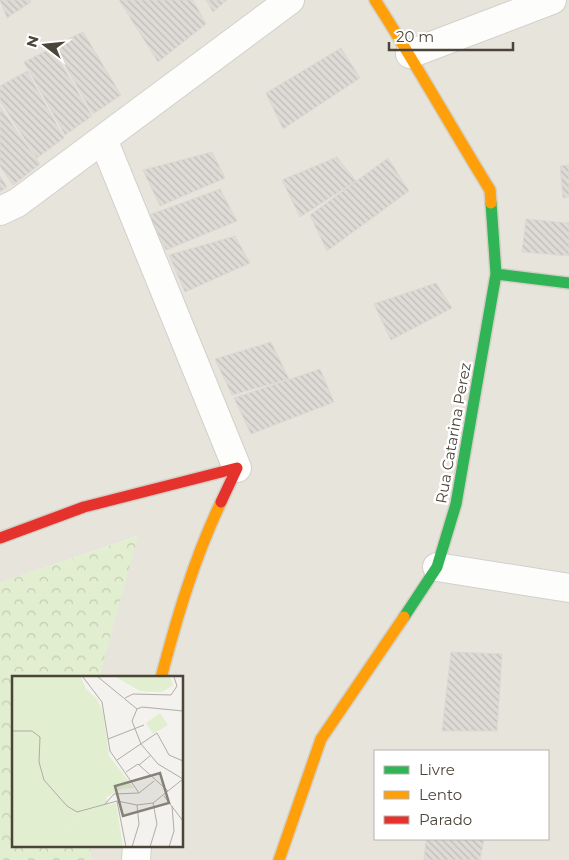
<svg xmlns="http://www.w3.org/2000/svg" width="569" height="860" viewBox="0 0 569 860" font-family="Montserrat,sans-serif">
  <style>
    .residential { fill: #e7e4dc; fill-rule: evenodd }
    .forest { fill: url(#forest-crowns) }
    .building { fill: url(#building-back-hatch); stroke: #dcd9d4 }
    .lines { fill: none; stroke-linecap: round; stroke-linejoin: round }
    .street-casing { stroke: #d2d0cb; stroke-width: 30 }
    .fast-casing { stroke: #d3cfc5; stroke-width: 14 }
    .slow-casing { stroke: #d3cfc5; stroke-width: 14 }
    .jam-casing { stroke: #d3cfc5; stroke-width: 14 }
    .street { stroke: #fdfdfc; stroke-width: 28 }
    .fast { stroke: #30b455; stroke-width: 11 }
    .slow { stroke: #ff9f0a; stroke-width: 11 }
    .jam { stroke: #e5322d; stroke-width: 11 }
    .labels { text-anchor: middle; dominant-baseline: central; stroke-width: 5; stroke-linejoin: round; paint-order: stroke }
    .street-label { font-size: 15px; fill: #4b4439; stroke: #fff }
    .inset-road { fill: none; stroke: #b0aca6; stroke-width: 1 }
    .view { fill: #868178; fill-opacity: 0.15; stroke: #868178; stroke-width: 2.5 }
    .inset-edge { fill: none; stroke: #4b4439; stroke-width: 2.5 }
  </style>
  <defs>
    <pattern id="forest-crowns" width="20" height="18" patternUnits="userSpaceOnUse" patternTransform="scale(1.25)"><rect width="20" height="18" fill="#e1eecf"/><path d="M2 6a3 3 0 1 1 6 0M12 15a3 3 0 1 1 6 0" fill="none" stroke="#c3cdb2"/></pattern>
    <pattern id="building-back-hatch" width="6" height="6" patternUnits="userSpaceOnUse" patternTransform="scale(1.25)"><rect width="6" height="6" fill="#dedbd6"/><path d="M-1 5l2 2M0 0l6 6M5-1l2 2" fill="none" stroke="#c0bdb8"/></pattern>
  </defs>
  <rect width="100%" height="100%" fill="#f4f2ee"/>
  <!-- residential -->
  <path class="residential" d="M0,0h569v860h-478l-1,-14h92v-168l-83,-1 38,-141 -137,47zM375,751h173v88h-173z"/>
  <!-- forest -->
  <path class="forest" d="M138,536l-39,141 -85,1v168h76l1,14h-91v-277z"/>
  <!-- building -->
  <path class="building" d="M0,0h30l1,2 -24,16z
    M119,0h74l13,24 -48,38z
    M206,0h21l-14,12z
    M83,32l38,63 -28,19 -39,-68z
    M52,48l40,68 -27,19 -41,-73z
    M341,48l19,30 -77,51 -17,-36z
    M27,71l37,67 -27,20 -37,-57v-15z
    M0,107l40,57 -27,21 -13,-19z
    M212,152l13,26 -65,28 -17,-36z
    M337,157l19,24 -56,36 -18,-37z
    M388,158l21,33 -82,60 -17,-36z
    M569,165v32l-6,1 -3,-32z
    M0,176l7,11 -7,5z
    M220,189l17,32 -71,29 -17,-35z
    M526,219l43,4v33l-47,-4z
    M235,236l15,27 -65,29 -16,-37z
    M436,283l16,25 -61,32 -17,-36z
    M271,342l18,37 -57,16 -17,-36z
    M320,369l14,33 -83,32 -17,-36z
    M451,652l51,2 -5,77h-55z
    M426,839h58l-4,21h-56z"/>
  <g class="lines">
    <!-- street casing -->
    <g class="street-casing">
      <path id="street" d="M410,54l142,-54
        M103,139l134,329
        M0,211l17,-8 273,-203
        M437,567l132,21
        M136,860l1,-14"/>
    </g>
    <!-- fast casing -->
    <g class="fast-casing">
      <path id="fast" d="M496,274l73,9
        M404,617l33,-50 19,-63 40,-230 -5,-71"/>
    </g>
    <!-- slow casing -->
    <g class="slow-casing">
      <path id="slow" d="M375,0c40,62 76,127 115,190l1,13
        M161,678c16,-61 33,-119 60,-176
        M279,860l42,-121 83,-122"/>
    </g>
    <!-- jam casing -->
    <g class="jam-casing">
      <path id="jam" d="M0,538l84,-31 153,-39 -16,34"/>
    </g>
    <!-- street -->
    <use href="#street" class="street"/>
    <!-- fast -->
    <use href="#fast" class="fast"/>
    <!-- slow -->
    <use href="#slow" class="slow"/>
    <!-- jam -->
    <use href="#jam" class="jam"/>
  </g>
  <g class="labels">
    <!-- street labels -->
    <g class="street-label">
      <text transform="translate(453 433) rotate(-80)">Rua Catarina Perez</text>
    </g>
  </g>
  <!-- overview -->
  <g transform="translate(12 676)">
    <rect width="171" height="171" fill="#f4f2ee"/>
    <path d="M0,13l90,92 -5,28 -16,5 -16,17v16h-53z" fill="#e1eecf"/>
    <path d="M0,1h69l5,12 11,10 6,13 6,44 25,32 -12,1 -16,8 2,8 8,-2 7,44h-58v-16l16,-17 15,-5 2,-6h-28l-27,-35 -3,-37 -12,-5 -16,1zM104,1h54l3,8 -11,7 -22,-1z" fill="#e1eecf"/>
    <path d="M39,1h22l17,26 4,17 -1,34 6,12 13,10 -15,2 -11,13h-8l-4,-5 3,-9 -11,-18 16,-31v-8l-24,-38z" fill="#e1eecf"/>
    <path d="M148,37l8,12 -15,9 -7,-11z" fill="#e1eecf"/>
    <path class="inset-road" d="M71,1l19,25 8,49 29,42 -25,1 -9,10M86,1l39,32M113,22l8,-4 38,1 6,-9 -3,-9M0,55h20l8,6 -1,25 5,18 23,26 10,6 40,-11 20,4 16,-2 30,-24M96,63l36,-14M105,84l40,-27 12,22 14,6M127,89l12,-10M114,96l12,-8 30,27M171,103l-25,-15 -17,-20 -9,-23 5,-12 5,-2 41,4M127,117l15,-12M152,120l19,25M105,125l9,46M120,171l7,-23 -2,-19M138,171l7,-23 -4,-21M157,171l5,-16 -2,-25"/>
    <path class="view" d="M148,97l9,30 -46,13 -8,-30z"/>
    <rect width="171" height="171" class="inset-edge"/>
  </g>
  <!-- legend -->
  <rect x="374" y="750" width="175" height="90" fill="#ffffff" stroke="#b7b4b0"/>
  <rect x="384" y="766" width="25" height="8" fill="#30b455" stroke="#b7b4b0"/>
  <text x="419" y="775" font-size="15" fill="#4b4439">Livre</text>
  <rect x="384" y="791" width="25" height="8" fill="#ff9f0a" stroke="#b7b4b0"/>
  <text x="419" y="800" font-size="15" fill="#4b4439">Lento</text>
  <rect x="384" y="816" width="25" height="8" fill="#e5322d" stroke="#b7b4b0"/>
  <text x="419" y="825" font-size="15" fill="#4b4439">Parado</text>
  <!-- north arrow -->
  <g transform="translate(45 45) rotate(286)" stroke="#ffffff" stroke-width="4" paint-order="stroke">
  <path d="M0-4L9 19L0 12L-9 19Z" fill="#4b4439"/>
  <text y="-8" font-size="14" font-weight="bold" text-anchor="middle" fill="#4b4439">N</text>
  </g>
  <!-- scale -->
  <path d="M389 42v8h124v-8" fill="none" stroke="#4b4439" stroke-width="2.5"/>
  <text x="396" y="42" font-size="15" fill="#4b4439" stroke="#ffffff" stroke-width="4" paint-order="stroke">20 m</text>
</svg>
